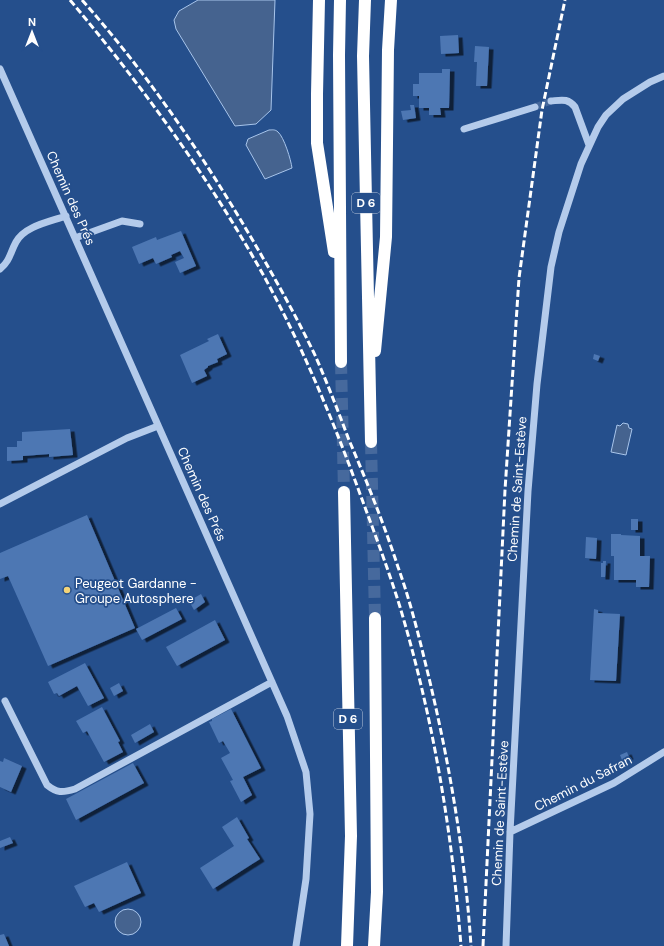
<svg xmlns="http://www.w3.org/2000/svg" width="664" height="946" viewBox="0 0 664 946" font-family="'DM Sans',sans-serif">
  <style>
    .water { fill: #45638f; stroke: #a8c5eb }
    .building { fill: #4d77b3; filter: url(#shadow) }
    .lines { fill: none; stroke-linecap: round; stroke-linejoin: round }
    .minor-tunnel { stroke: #46699d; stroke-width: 7; stroke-dasharray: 7 3.5; stroke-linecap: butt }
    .highway-tunnel { stroke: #46699d; stroke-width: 12; stroke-dasharray: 12 6; stroke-linecap: butt }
    .minor { stroke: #b4cbeb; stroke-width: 7 }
    .highway { stroke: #fff; stroke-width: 12 }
    .rail { stroke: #fff; stroke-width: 3; stroke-dasharray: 7 3; stroke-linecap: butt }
    .poi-dot { fill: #f4d478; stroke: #254f8c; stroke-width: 1.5 }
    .labels { text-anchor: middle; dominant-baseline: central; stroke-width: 3.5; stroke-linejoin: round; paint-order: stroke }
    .shield { fill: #254f8c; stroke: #becadc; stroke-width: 1 }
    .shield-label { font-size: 12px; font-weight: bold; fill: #fff }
    .street-label { font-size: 13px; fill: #fff; stroke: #254f8c }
    .poi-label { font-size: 13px; fill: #fff; stroke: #254f8c; text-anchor: start }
  </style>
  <defs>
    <filter id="shadow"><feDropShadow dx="4.5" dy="2.5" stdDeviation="0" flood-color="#0009"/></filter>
  </defs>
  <rect width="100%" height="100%" fill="#254f8c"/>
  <!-- water -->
  <path class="water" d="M198,0h77l-4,110 -15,14 -21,2 -59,-97 -2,-9 5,-9z
    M269,130c3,0 6,-1 9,2 6,5 13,28 14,36l-27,11 -19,-34 2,-6z
    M623,423l5,1 1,4 3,1 -6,26 -15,-3 6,-27 3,1z
    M115 922a13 13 0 1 1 26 0a13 13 0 1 1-26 0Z"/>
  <!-- building -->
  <path class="building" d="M458,35l1,18 -18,1 -1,-18z
    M475,46l14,1 -2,39h-11l1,-24h-3z
    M442,69h8l-1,39h-9l1,7h-12v-7h-10v-12h-6v-12h6v-11h23z
    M410,105h4l2,13 -13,2 -2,-9 10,-1z
    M181,231l15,35 -16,7 -5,-11 9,-4 -4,-7 -9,4 1,2 -16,7 -3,-6 -14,6 -7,-17 24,-10 1,3z
    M218,334l9,20 -10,5 1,3 -10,4v1l-4,3 3,6 -15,7 -12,-28 29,-14 -2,-2z
    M594,354l6,2 -2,5 -5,-2z
    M70,429l3,26 -24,2v-3l-26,2v4l-16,1v-14h10v-6h5v-9z
    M87,515l48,113 -87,38 -40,-90 -8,3v-26z
    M631,519h7v11h-7z
    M611,534h10v1l19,1v20h10l-1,31h-13v-7h-22v-24h-3z
    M586,537l11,1 -1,21 -11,-1z
    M603,561h3l-1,16h-4v-14h2z
    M201,594l4,8 -11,8 -5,-9z
    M176,608l6,11 -40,21 -6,-11z
    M594,609l4,1v3l22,1 -4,67 -26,-1z
    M215,620l10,20 -48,26 -11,-19z
    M85,663l19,35 -16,8 -11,-20 -18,10 -2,-3 -3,1 -6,-12z
    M119,683l4,8 -9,5 -4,-8z
    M102,707l18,34 -2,1 5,10 -19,10 -17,-31 -4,2 -7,-12z
    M231,709l30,59 -18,9 9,18 -11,7 -11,-21 3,-1 -12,-22 9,-5 -7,-12 -4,2 -10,-21 3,-1v-2z
    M150,724l4,8 -19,11 -4,-8z
    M627,752l2,5 -7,3 -2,-5z
    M4,758l18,8 -11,26 -11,-5v-26l3,1z
    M133,763l11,20 -68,37 -10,-21z
    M237,817l12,21 -2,1 13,20 -47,30 -13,-21 34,-22 -12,-19z
    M10,837l3,6 -13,5v-7z
    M127,862l14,31 -42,19 -5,-9 -9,4 -11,-21z
    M4,934l5,12h-9v-11z"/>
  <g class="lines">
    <!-- minor-tunnel -->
    <path class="minor-tunnel" d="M535,107l16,-6"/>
    <!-- highway-tunnel -->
    <path class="highway-tunnel" d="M341,362l3,130
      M371,442l4,176"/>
    <!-- minor -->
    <path class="minor" d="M0,69l287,647 19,56 4,42 -4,65 -10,67
      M551,101c11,-1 17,-3 24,6l14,38
      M464,129l71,-22
      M75,238l47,-17 18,3
      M0,269c10,-8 10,-16 16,-27 9,-16 33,-20 50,-26
      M0,504l127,-66 31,-12
      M5,701l42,84c10,8 15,8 28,4l197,-107
      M510,832l104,-49 50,-31
      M506,946l4,-114 18,-341 9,-107 14,-117 8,-35 22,-68 17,-37 8,-12 17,-16 27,-17 14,-6"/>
    <!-- highway -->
    <path class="highway" d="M319,0l-2,94v49l17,109
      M340,0l-1,55 2,307
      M365,0l-2,56 8,386
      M375,351l11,-114 2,-187 3,-50
      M344,492l7,344 -4,110
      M374,946l3,-54 -2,-274"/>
    <!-- rail -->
    <path class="rail" d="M70,0c73,87 140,179 195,278 36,66 65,135 91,205 15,41 31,82 44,124 33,110 52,224 61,339
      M82,0c64,72 118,151 167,234 23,39 45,78 65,119 13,29 24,58 35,87 18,42 35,84 49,127 13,36 22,74 31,111 21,88 36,177 42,268
      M483,946l22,-456 14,-212 23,-168 23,-110"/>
  </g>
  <!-- markers -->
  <circle class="poi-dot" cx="67" cy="590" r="4"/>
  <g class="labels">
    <!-- shield labels -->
    <g class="shield">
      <rect x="352" y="193" width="28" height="20" rx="3"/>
      <rect x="334" y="709" width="28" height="20" rx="3"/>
    </g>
    <g class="shield-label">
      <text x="366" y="203">D 6</text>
      <text x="348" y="719">D 6</text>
    </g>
    <!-- street labels -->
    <g class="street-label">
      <text transform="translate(71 198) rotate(66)">Chemin des Prés</text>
      <text transform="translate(517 489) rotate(-86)">Chemin de Saint-Estève</text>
      <text transform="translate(202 494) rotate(66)">Chemin des Prés</text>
      <text transform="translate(583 783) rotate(-27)">Chemin du Safran</text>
      <text transform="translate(500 813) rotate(-87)">Chemin de Saint-Estève</text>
    </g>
    <!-- poi labels -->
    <g class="poi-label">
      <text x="75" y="583">Peugeot Gardanne -<tspan x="75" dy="15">Groupe Autosphere</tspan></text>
    </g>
  </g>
  <!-- north arrow -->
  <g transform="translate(32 32)" stroke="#254f8c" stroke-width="3" paint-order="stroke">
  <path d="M0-3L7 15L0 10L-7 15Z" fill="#ffffff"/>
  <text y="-6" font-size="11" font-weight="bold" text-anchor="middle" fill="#ffffff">N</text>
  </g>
</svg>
